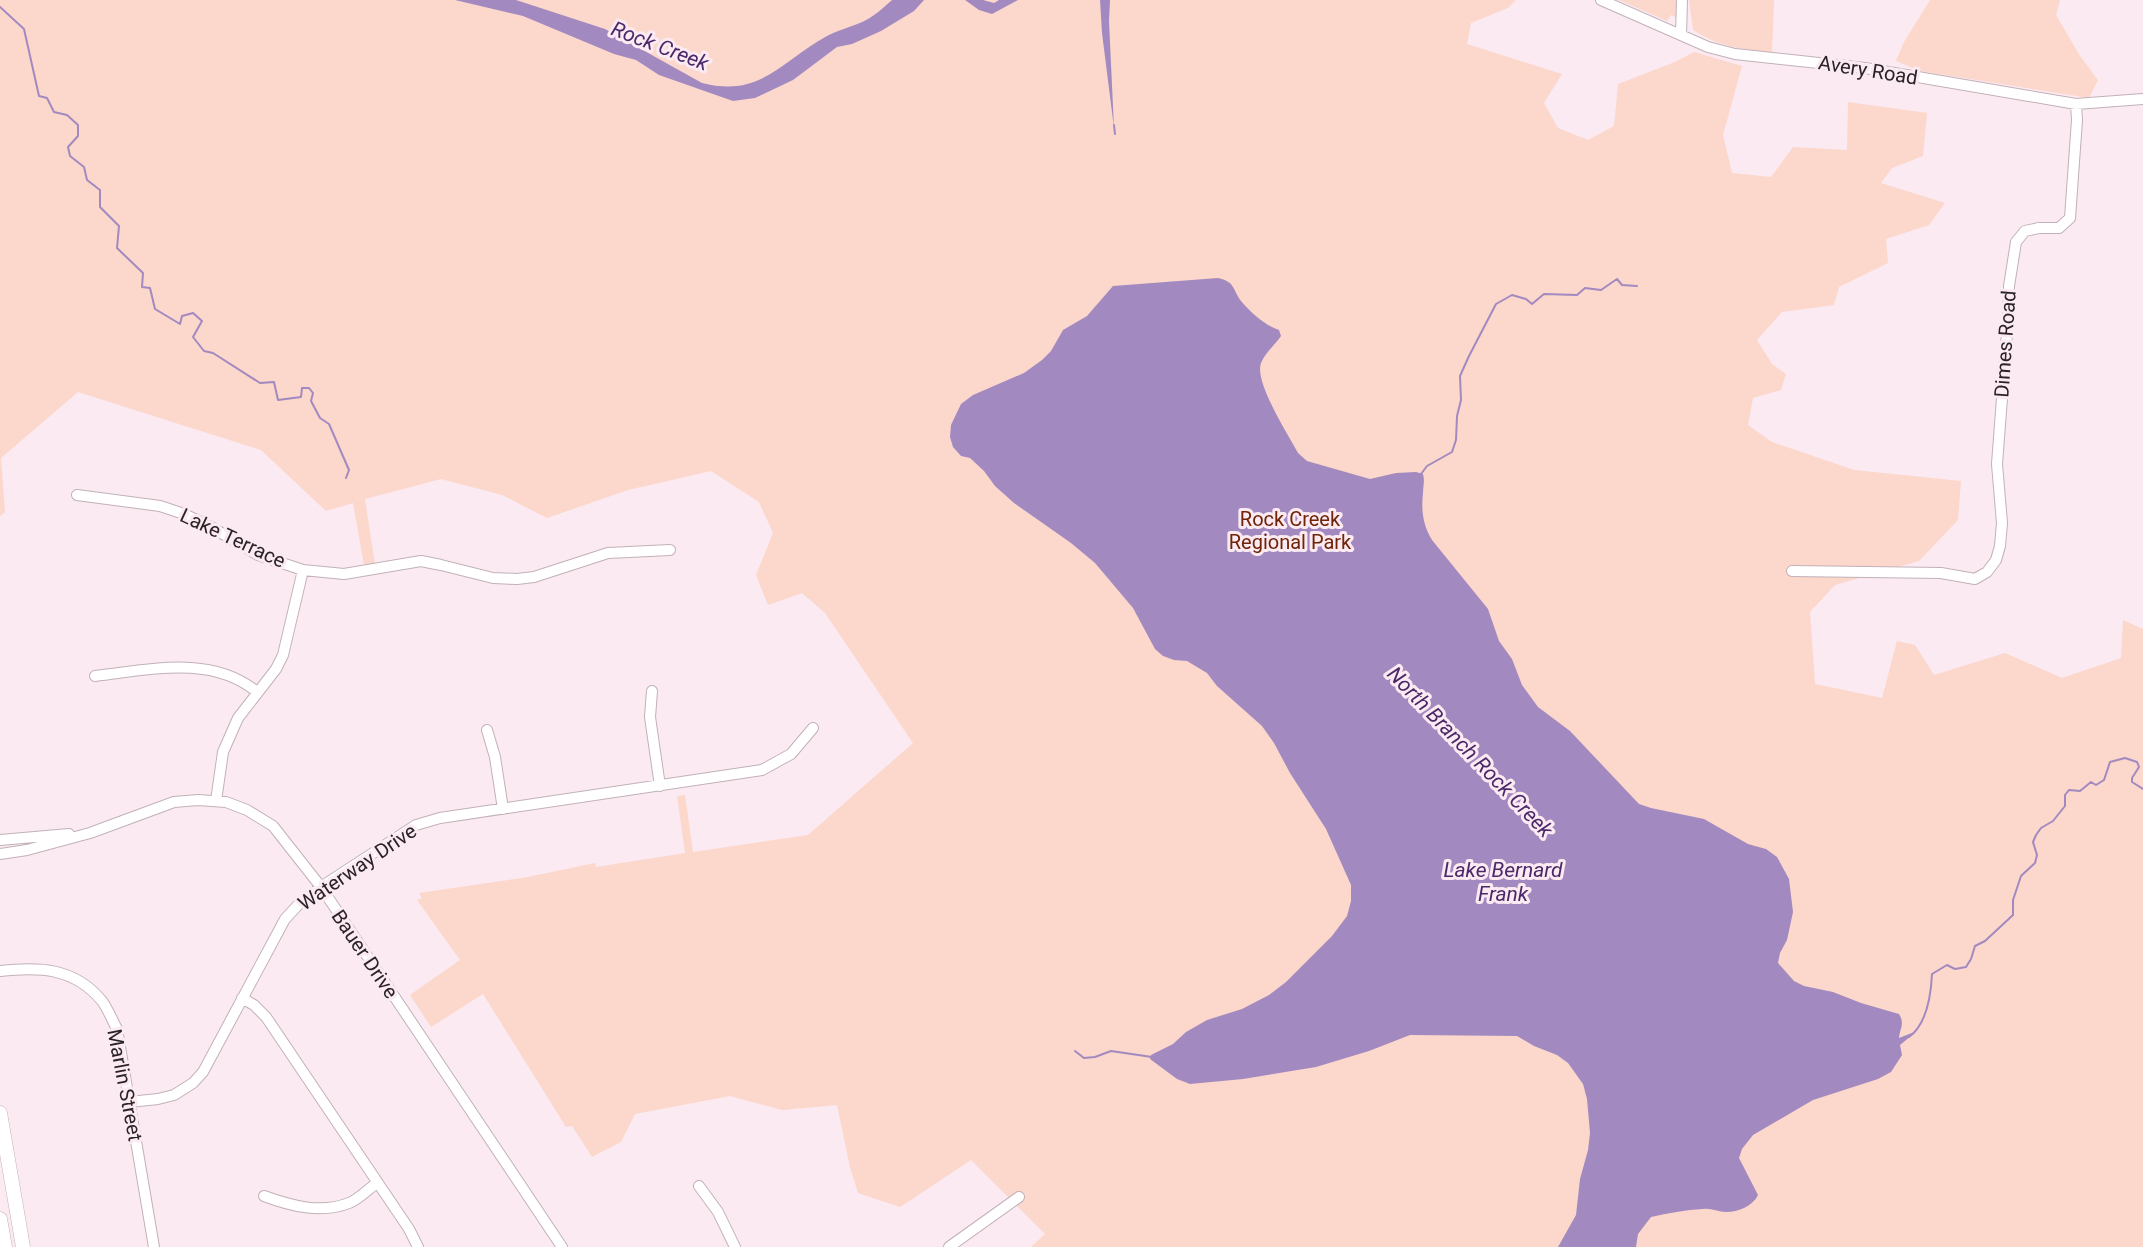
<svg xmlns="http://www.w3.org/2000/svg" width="2143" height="1247" viewBox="0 0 2143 1247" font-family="Roboto,sans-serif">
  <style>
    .green { fill: #fcd7cb }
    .water { fill: #a28ac0 }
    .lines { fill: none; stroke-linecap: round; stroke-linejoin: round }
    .stream { stroke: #a28ac0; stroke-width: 2 }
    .minor-casing { stroke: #c2b1b8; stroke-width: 12 }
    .major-casing { stroke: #c2b1b8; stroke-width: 15 }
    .minor { stroke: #fff; stroke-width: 10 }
    .major { stroke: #fff; stroke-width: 14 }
    .labels { text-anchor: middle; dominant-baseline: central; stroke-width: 6; stroke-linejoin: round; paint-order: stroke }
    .street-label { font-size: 20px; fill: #2a2326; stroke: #fbeaf1 }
    .park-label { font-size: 20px; fill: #6f2307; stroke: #fbeaf1 }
    .water-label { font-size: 21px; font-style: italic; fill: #4a286a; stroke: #fbeaf1 }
  </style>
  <rect width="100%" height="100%" fill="#fbeaf1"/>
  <!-- green -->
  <path class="green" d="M0,0h1516l-8,8 -37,15 -4,21 95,30 -18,29 14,25 30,12 26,-14 4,-42 57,-22 19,-10 48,14 -19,69 9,38 39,4 22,-30 54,3 1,-48 79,11 -4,43 -31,12 -11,15 64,20 -16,22 -43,14 2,24 -49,24 -5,18 -52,7 -25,28 15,24 14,10 -5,16 -28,8 -5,27 24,17 82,28 107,11 -3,39 -39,41 -84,24 -25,27 5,72 67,14 15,-57 18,4 19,30 71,-22 57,25 59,-20 2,-38 20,9v618h-1112l14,-13 -74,-74 -71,47 -42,-14 -8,-26 -13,-62 -55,5 -52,-14 -95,18 -14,28 -29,15 -20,-31 -6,1 -83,-133 -52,33 -21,-32 50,-35 -43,-60 5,-2 -3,-5 109,-16 67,-14 1,4 89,-14 -8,-57 8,-1 8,57 115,-17 105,-92 -88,-130 -23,-20 -34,12 -12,-30 17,-42 -14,-31 -48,-31 -83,19 -81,28 -45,-23 -61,-16 -76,20 10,66h-11l-11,-62 -27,8 -65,-61 -183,-58 -77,66 4,54 -5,4z
    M1619,0h60v19l-8,-4 -4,6z
    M1689,0h85l-2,53c-31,-4 -52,-6 -79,-23z
    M1930,0h130l-4,15 24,41 18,24 -9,18 -169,-27 -24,-10 8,-19z"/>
  <!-- water -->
  <path class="water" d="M455,0h61l89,29 97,54c59,15 79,-22 125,-47 15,-8 34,-11 47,-21 6,-4 12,-10 18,-15h32l-10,11 -33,20 -29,13 -15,3 -44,33 -38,18 -22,3 -74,-26 -23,-15 -22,-6 -91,-38z
    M965,0h18l11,3 5,-3h19l-26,14 -13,-4z
    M1100,0h10l-1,21 5,107 -12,-95z
    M1218,278c17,4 14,10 23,23 9,11 25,25 38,29l2,6c-6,9 -16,17 -20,27 -7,19 27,71 37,90l9,8 63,18 26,-6 20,-1 7,2c2,7 0,12 0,19 -2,18 0,32 9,47l56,69 11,32 13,18 10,26 16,22 32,24 69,73 12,4 53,11 44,25 18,5 11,8 12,22 4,33 -6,28 -7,13 -2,10 16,18 10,5 29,6 28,11 38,11c6,10 1,14 0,24l18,-7 -17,14 2,10 -11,17 -13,7 -65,21 -60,35 -11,14 -3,9 19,37c-5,11 -20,17 -32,17 -8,0 -15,-4 -23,-3 -18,1 -35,4 -52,8l-13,17 -2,13h-78l18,-32 4,-36 8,-29 2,-17 -3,-34 -4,-15 -15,-21 -11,-8 -23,-9 -17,-10 -107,-1 -41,16 -53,16 -73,12 -53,5 -13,-5 -27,-20 1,-4 22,-11 13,-12 21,-12 35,-11 27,-14 17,-13 46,-46 15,-20 4,-15v-16l-25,-56 -36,-56 -16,-30 -12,-17 -45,-40 -10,-13 -20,-12 -13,-1 -11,-4 -8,-7 -22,-41 -38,-45 -24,-20 -57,-40 -19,-17 -11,-15 -14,-13 -9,-2 -8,-9 -3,-10 1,-12 10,-21 12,-9 51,-22 18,-13 9,-9 12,-21 24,-14 26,-30z"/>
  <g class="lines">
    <!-- stream -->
    <path class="stream" d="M0,7l24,22 15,67 8,2 7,14 13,3 11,10v11l-10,11 2,9 14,11 3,13 13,10v17l19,19 -2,22 26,25 -1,14 8,1 5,21 25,15 2,-8 11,-3 9,8 -9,16 11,14 9,2 47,30 14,-1 4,18 23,-3 1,-9h7l4,5 -2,8 9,17 9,6 20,46 -3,8
      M1114,125l1,9
      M1421,474l6,-8 25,-14 4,-12 1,-24 4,-16 -1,-24 9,-20 27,-52 16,-9 14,4 6,5 12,-10 33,1 8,-7 16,2 16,-11 5,6 15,1
      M1909,1037c18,-13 22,-42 23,-63l15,-9 8,4 11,-2 5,-8 4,-13 10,-5 28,-26v-15l8,-24 14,-13 2,-8 -4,-13 3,-7 5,-7 12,-7 12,-15v-11l4,-5 11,1 11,-9 5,3 8,-5 6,-18 15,-4 12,4 2,5 -7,11v4l11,7
      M1075,1051l9,7 11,-1 16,-6 41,6"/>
    <!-- minor casing -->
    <g class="minor-casing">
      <path id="minor" d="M1601,0l107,47 27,7 130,14 211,36 67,-5
        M1681,35l1,-35
        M77,495l83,11 24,8 29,14 45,27 45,15 41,4 77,-13 20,4 52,13 24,1 17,-2 74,-24 62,-3
        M1792,571l149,2 34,6 12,-7 9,-12 4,-14 2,-23 -5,-59 11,-145 1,-33 7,-44 9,-11 14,-3h20l11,-10 7,-98 -1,-16
        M95,676c54,-6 116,-22 162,16
        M652,691l-2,26 10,69
        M487,730l8,27 8,52
        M216,801l7,-49 15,-34 38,-49 7,-14 20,-85
        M0,840l69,-6
        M0,854l27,-4 63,-17 84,-31 24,-2 28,2 21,8 26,16 48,61 241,360
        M0,971c39,-4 74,-4 102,30 6,8 10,19 15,28l37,218
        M242,998l12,7 12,12 143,212 9,18
        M129,1102l29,-3 16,-4 19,-12 10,-11 82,-153 13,-14 23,-18 95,-62 24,-7 322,-48 29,-16 22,-26
        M699,1186l19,26 17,35
        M264,1196c27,10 57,18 85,7 10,-4 19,-14 28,-20
        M949,1247l70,-50"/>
    </g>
    <!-- major casing -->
    <g class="major-casing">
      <path id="major" d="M0,1113l23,134
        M0,1219l5,28"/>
    </g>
    <!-- minor -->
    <use href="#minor" class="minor"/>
    <!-- major -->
    <use href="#major" class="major"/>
  </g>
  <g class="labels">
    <!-- street labels -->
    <g class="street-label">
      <text transform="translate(1868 70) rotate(9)">Avery Road</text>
      <text transform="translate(2005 344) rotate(-86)">Dimes Road</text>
      <text transform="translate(233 538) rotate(25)">Lake Terrace</text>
      <text transform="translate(357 867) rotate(-34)">Waterway Drive</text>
      <text transform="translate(365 954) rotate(56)">Bauer Drive</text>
      <text transform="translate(125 1085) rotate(79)">Marlin Street</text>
    </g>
    <!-- park labels -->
    <g class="park-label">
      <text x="1290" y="519">Rock Creek<tspan x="1290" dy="23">Regional Park</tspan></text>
    </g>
    <!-- water labels -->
    <g class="water-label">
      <text transform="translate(660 46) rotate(21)">Rock Creek</text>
      <text transform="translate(1470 752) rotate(46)">North Branch Rock Creek</text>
      <text x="1503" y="870">Lake Bernard<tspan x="1503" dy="24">Frank</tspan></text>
    </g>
  </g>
</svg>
